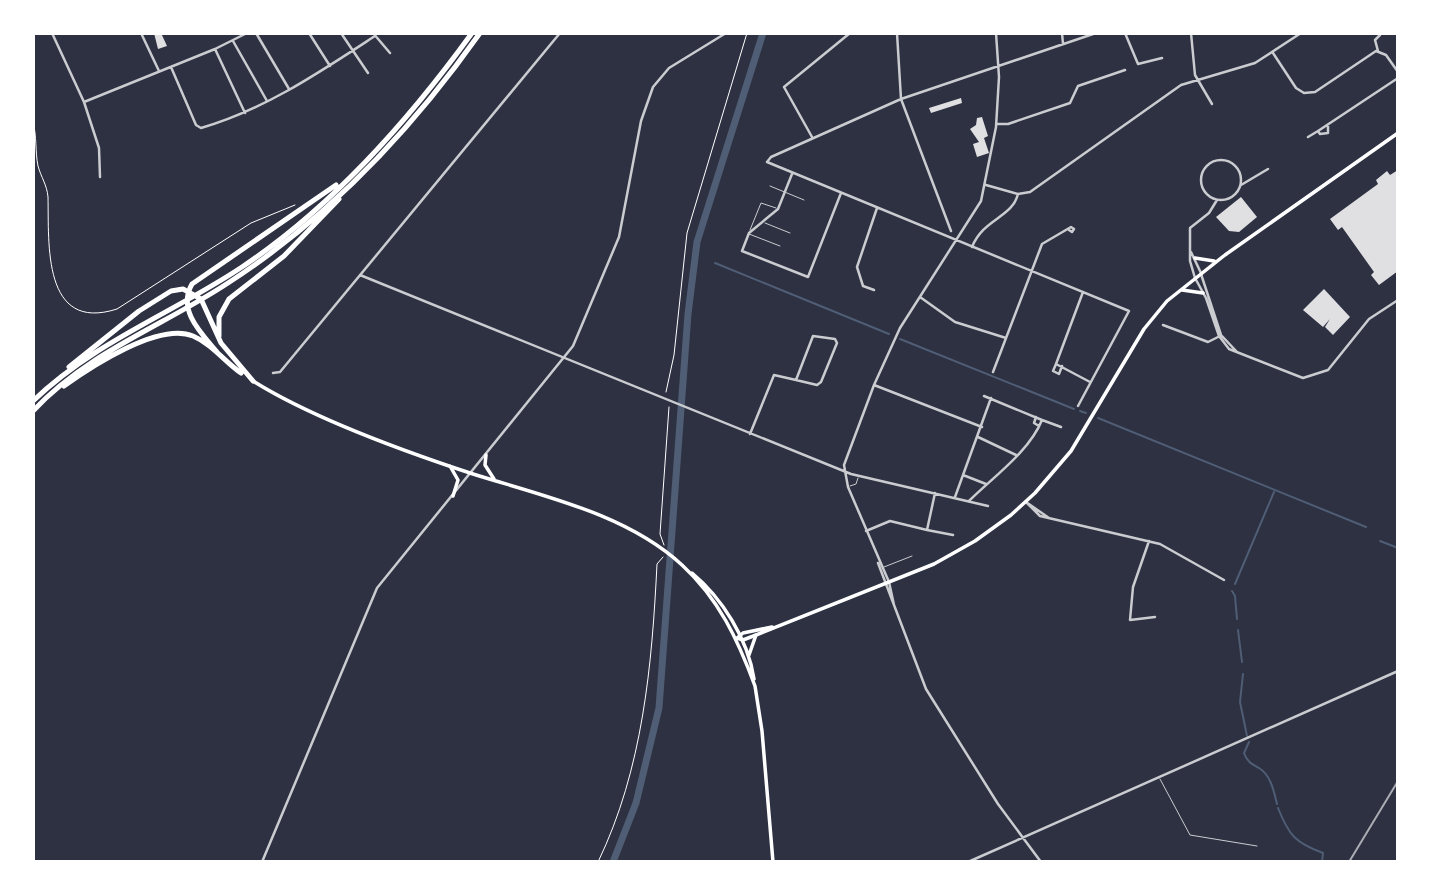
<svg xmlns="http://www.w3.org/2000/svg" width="1431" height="895" viewBox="0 0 1431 895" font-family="'Work Sans',sans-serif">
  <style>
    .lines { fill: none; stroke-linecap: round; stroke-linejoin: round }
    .stream { stroke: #4f5d75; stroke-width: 2 }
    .river { stroke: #4f5d75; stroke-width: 7 }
    .building { fill: #e0e0e3 }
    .path { stroke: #fff; stroke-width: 1 }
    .service { stroke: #caccd0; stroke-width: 1 }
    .minor { stroke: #caccd0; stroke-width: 2.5 }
    .tertiary { stroke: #caccd0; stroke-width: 2.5 }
    .secondary { stroke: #fff; stroke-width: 3.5 }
    .primary { stroke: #fff; stroke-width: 3.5 }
    .motorway { stroke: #fff; stroke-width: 5 }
    .rail { stroke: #abadb3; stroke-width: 2 }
  </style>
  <rect width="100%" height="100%" fill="#2d3142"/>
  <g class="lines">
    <!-- stream -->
    <path class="stream" d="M715,263l174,71
      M900,339l174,70
      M1080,411l6,2
      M1098,418l268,109
      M1380,541l18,7
      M1235,584l39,-92
      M1232,591l3,5 2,23
      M1238,630l4,32
      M1243,674l-3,28 7,34
      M1249,742l-5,11c3,9 8,11 15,15 12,7 15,24 18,36
      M1278,808c11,28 18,35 45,45l-1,9"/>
    <!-- river -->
    <path class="river" d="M613,862l23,-59 23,-95 29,-394 9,-72 66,-209"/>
  </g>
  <!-- building -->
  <path class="building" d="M154,33h7l6,13 -9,3z
    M961,98l1,5 -31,10 -2,-5z
    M982,117l6,19 -4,2 5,15 -12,4 -4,-13 6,-2 -9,-13 6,-4 1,-7z
    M1398,170v101l-19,14 -8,-10 3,-3 -32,-45 -4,3 -8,-11 48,-35 -2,-4 11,-9 3,4z
    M1241,197l16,20 -18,15 -10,-1 -13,-14z
    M1324,289l26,28 -17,18 -8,-8 5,-8 -7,8 -20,-17z"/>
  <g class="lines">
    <!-- path -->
    <path class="path" d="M33,122c4,15 2,29 5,44 3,11 9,19 10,31 1,46 -6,136 69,112l134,-86 44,-18
      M666,392l8,-37 13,-122 60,-200
      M664,545l-4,-11 9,-127
      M598,862c45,-93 54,-197 59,-298l6,-7"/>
    <!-- service -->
    <path class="service" d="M770,186l34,14
      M765,223l25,10
      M750,230l11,-27 15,5
      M749,234l31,12
      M850,486l6,-2 2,-6
      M884,567l28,-11
      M1160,779l30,56 67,11"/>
    <!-- minor -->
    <path class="minor" d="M52,33l32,69 131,-53 32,-16
      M141,33l18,38
      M256,33l33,56
      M309,33l21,33
      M341,33l27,40
      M373,33l17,20
      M897,33l4,66 50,132
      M1062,33l1,11
      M1125,33l13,31 24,-6
      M1191,33l4,42 17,29
      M233,41l34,60
      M215,49l30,64
      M1378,51l-3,-11 5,-5
      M1273,53l23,35 8,5 11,-1 61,-41 10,4 12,17
      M171,67l25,58 5,3c63,-18 119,-56 174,-92
      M84,102l15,46 1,29
      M996,124h12l62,-21 8,-17 47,-16
      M1328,126v7l-8,1 -2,-3 80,-53
      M812,137l-28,-50 66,-54
      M1308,137l10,-6
      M1201 180a20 20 0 1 1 40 0a20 20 0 1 1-40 0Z
      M792,174l-14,35 -29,24 -7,18 66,26 33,-84
      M986,185l32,9 12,-2 151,-107 74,-22 46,-30
      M1241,185l27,-16
      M972,247c12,-29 40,-29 46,-53
      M1191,252l10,21
      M360,275l491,199 137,32
      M1195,278l-5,-17v-33l19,-15 8,-13
      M874,290l-11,-4 -6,-19 20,-59
      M1083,292l-27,72 34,18
      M920,297l35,25 51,16
      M1163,325l45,17 10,-5
      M1056,364l-3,7 6,3 3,-8
      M993,372l49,-128 29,-17 3,2 -2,3 -3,-2
      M273,373l7,-1 280,-339
      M874,385l108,42
      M1078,406l51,-95 -362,-149 4,-5 130,-58 195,-66
      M1036,417l-2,6 5,3
      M1042,420l19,7
      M750,434l24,-59 22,5 17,-44 22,3 2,4 -16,39 -4,3 -21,-5
      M978,437l38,18
      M963,475l23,9
      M955,497l36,-99
      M969,501c24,-24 60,-49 73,-81l-58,-24
      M1026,502l14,14 120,28 64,36
      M1026,502l23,16
      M927,530l26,5
      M866,531l24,-10 37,9 8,-37
      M1149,541l-16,46 -3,33 25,-3
      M878,563l48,126 72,115 43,58
      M894,605l-5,-23 -41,-95 -4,-22 30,-80 26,-57 81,-127 15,-74 3,-50 -3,-44
      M968,862l430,-191"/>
    <!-- tertiary -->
    <path class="tertiary" d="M1201,274l20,61 16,17
      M1195,278l11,20 13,38 10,13 74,29 25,-8 41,-51 29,-19
      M262,862l115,-274 196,-242 46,-109 22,-116 12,-34 16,-19 57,-35"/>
    <!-- secondary -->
    <path class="secondary" d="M1195,258l19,3
      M1182,290l21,3
      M772,627l-29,6 -6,5 6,2 13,-5 178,-71 41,-23 36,-26 24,-22 36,-42 73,-122 23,-28 58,-46 173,-122"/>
    <!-- primary -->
    <path class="primary" d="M253,381c59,37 153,71 220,93 70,22 154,40 209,91 37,34 56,75 73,121
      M486,455l-1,10 9,14
      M450,466l8,14 -5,16
      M692,573c30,25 56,66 62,106
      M749,655l7,-20
      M755,686l7,45 11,131"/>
    <!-- motorway -->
    <path class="motorway" d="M219,336v-19l10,-18 55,-43 55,-57
      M217,352c-16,-19 -40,-42 -25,-68l144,-99
      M69,367l70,-56 32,-20 12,-2 18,10 20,44 32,38
      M64,386c28,-20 95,-64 129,-50 19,8 32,26 48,37
      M33,401c61,-59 140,-88 209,-134 90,-60 167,-147 230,-234
      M33,411c55,-59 130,-85 195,-128 99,-64 184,-154 252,-250"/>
    <!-- rail -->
    <path class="rail" d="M1349,862l49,-81"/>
  </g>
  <!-- border -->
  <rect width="1431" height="895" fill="none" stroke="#ffffff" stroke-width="70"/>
</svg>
